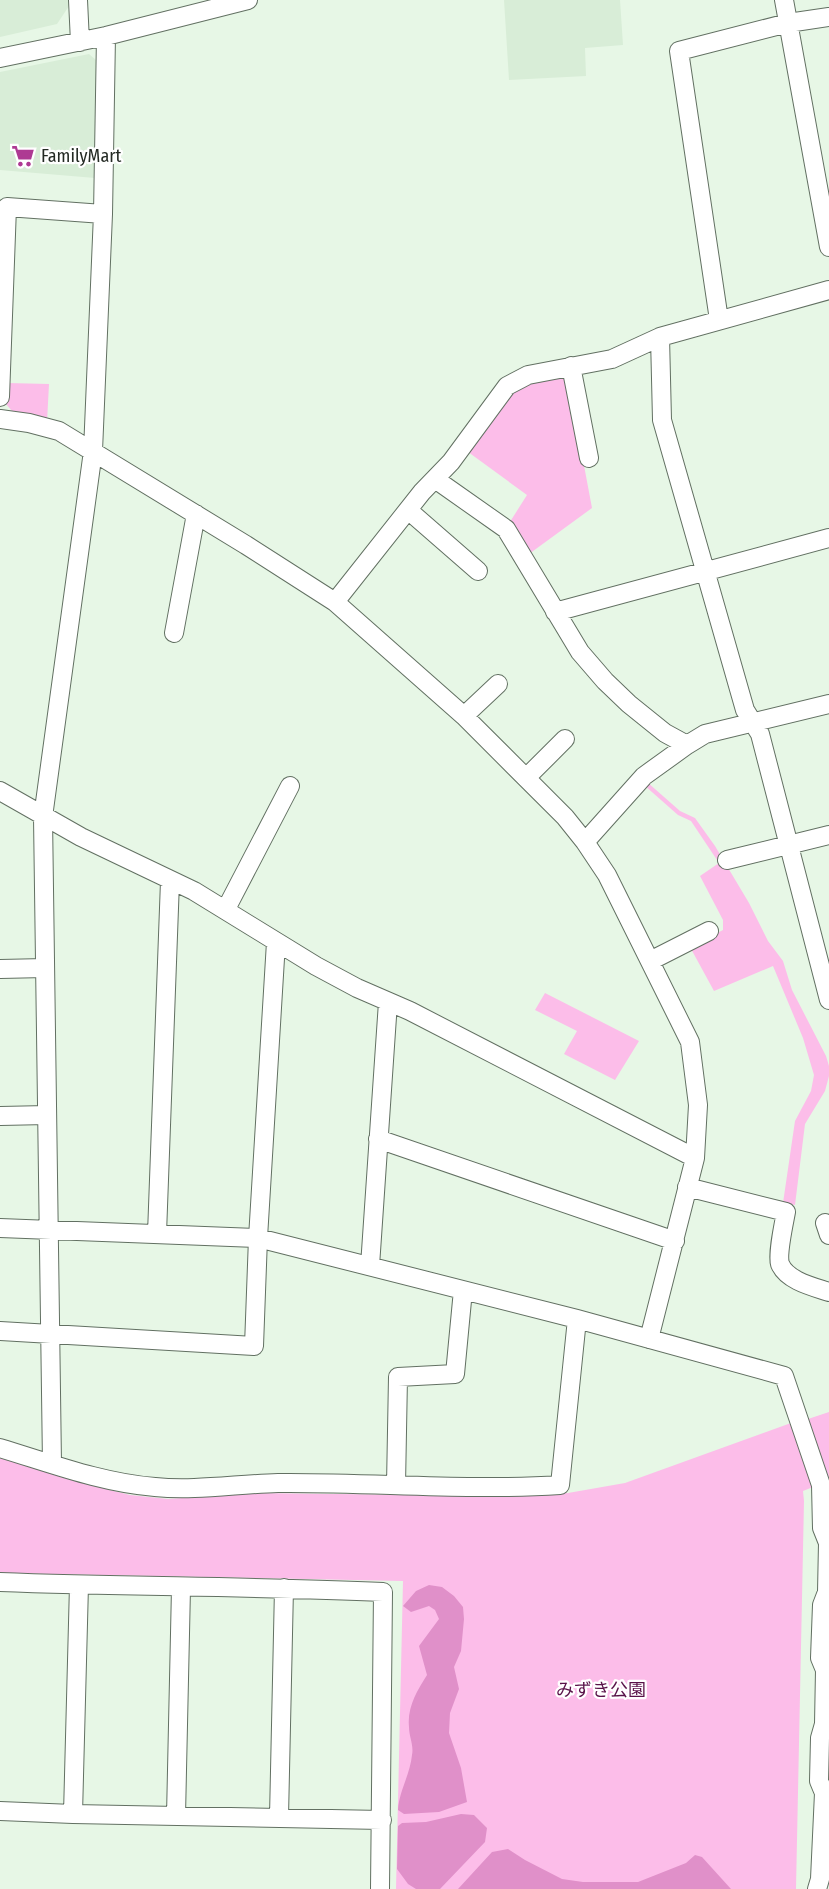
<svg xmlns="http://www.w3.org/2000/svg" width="829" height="1889" viewBox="0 0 829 1889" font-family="'Fira Sans Condensed','Noto Sans JP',sans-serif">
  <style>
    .built { fill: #d8edd7 }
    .green { fill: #fcbde9 }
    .forest { fill: #e090c9 }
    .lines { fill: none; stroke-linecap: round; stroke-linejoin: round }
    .minor-casing { stroke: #627062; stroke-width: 20 }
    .minor { stroke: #fff; stroke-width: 18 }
    .labels { text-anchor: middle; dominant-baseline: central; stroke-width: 4.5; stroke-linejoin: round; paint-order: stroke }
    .poi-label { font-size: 18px; fill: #242a24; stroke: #fff; text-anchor: start }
    .park-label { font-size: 18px; fill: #591249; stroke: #fff }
  </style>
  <rect width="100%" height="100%" fill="#e7f7e6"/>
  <!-- built -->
  <path class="built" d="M0,0h69v6l-12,18 -57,13z
    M504,0h116l3,45 -38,3 1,28 -77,4z
    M89,54l7,6 -1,118 -95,-8v-98z"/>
  <!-- green -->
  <path class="green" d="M567,375l25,133 -63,46 -21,-29 19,-30 -63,-46 48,-64z
    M7,383l42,1 -2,38 -27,-10 -8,-1 -6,-7z
    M647,782l33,29 15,7 20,28 34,57 19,38 15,20 9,29 34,66 3,10v10l-4,15 -20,33 -10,81 -12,-2 12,-82 16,-30 3,-16 -11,-37 -30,-72 -59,25 -24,-44 33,-17v-10l-23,-44 19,-13 -28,-42 -13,-6 -34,-30z
    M545,993l94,48 -24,39 -51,-26 13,-23 -42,-21z
    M829,1412v67l-21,-60z
    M791,1423l22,64 -10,4 1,10 -8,388h-400l7,-308 -403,-8v-115l110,32 20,5 38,4 84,-6 255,3 61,-3 57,-10z"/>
  <!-- forest -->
  <path class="forest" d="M429,1585l13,2 12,9 9,11 1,12 -3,32 -7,16 5,22 -9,24 -1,20 12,35 6,34 -28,10 -35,2 -6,-4c1,-19 12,-35 14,-55 2,-10 -3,-18 -3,-28 -2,-20 8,-36 18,-52l-8,-29 20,-27 -4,-9 -6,-4 -18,6 -8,-6 13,-15z
    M461,1814l13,1 13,13 -2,14 -45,47h-24l-8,-5 -11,-15 1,-43 4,-3 24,-1z
    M508,1849l17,11 37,19 21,3h55l48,-19 9,-8 7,2 29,32h-273l34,-37z"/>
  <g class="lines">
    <!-- minor casing -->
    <g class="minor-casing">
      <path id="minor" d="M78,0l2,42
        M784,0l45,247
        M0,58l106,-22 142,-36
        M719,320l-40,-269 109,-28 41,-6
        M660,337l2,83 83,290 15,24 69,266
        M571,366l18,92
        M0,397l7,-190 96,7
        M0,419l29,4 30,8 187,114 89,57 129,114 101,101 20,25 22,33 83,167 8,63 -3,53 -46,181
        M435,479l71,50 74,123 25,29 24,23 36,29 22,12
        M408,510l70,61
        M335,602l87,-110 29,-30 56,-76 21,-11 84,-16 48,-22 169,-47
        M555,612l274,-74
        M174,633l22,-119
        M464,716l34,-32
        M526,778l39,-39
        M0,791l81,46 113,54 122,75 41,22 53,23 285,147
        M585,842l59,-66 43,-31 18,-11 124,-30
        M727,860l102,-25
        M226,909l64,-123
        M650,961l59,-30
        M0,969l45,-1
        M0,1116l47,-1
        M378,1139l297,102
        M687,1187l99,25c-2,11 -9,42 -6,52 7,17 34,23 49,28
        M825,1223l4,12
        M0,1228l258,10 319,81 207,57 37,109 1,43 6,15 -1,49 -5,13 -2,53 5,12 -1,54 -4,14 -1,43 5,12 -4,86 -3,10
        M157,1234l13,-353
        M370,1266l18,-264
        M0,1331l254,15 4,-108 18,-296
        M0,1448c50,15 102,35 155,39 40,4 82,-3 123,-4 94,-1 188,8 282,2l17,-166
        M52,1464l-9,-647 50,-366 10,-237 3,-178
        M396,1485l2,-108 57,-3 8,-84
        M0,1582c128,5 256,4 383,10l-3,297
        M0,1811l73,3 309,6
        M73,1814l6,-229
        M176,1816l5,-228
        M279,1817l5,-229"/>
    </g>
    <!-- minor -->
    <use href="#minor" class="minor"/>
  </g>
  <!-- icons -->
  <defs>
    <g id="supermarket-bare" transform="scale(1.8)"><path d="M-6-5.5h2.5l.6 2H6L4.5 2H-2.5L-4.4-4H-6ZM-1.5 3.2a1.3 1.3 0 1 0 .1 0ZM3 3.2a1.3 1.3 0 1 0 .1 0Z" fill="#ae3a93" stroke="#fff" stroke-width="2.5" paint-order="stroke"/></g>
  </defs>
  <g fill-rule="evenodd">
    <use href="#supermarket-bare" x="23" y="156"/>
  </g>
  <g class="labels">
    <!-- poi labels -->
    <g class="poi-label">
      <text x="41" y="156">FamilyMart</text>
    </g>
    <!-- park labels -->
    <g class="park-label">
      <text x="601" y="1690">みずき公園</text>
    </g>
  </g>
</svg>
